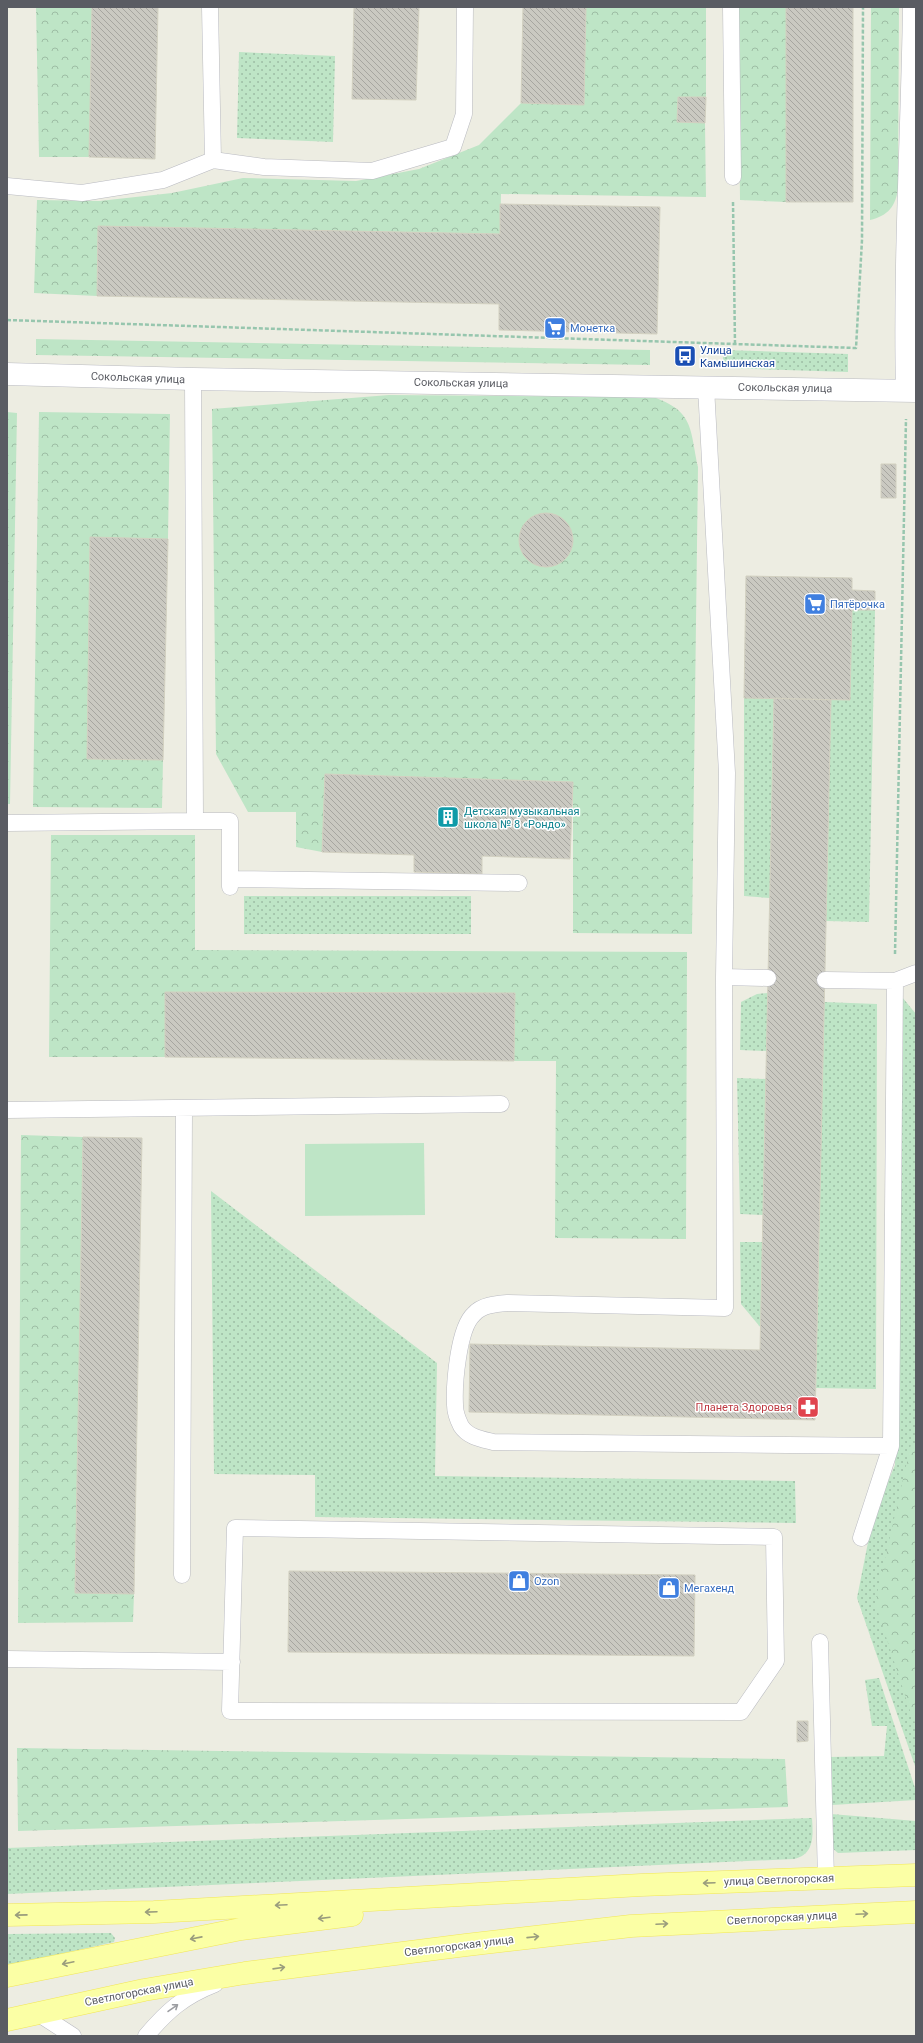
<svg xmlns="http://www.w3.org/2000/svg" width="923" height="2043" viewBox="0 0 923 2043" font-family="Roboto,sans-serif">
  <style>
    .green { fill: url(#green-dots) }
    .forest { fill: url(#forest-crowns) }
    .pitch { fill: #bee5c6 }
    .building { fill: url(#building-back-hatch); stroke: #d2d0c0 }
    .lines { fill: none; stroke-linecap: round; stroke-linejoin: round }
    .lane-casing { stroke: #b9bac1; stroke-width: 17 }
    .street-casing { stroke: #b9bac1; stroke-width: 23 }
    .primary-casing { stroke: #f2e656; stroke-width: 23 }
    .path { stroke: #97c6ae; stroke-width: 2.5; stroke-dasharray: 4 2; stroke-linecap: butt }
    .lane { stroke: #fff; stroke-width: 16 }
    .street { stroke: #fff; stroke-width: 22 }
    .primary { stroke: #fbffa5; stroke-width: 22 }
    .oneway { stroke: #9a9d7d }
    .oneway2 { stroke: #9c9da1 }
    .labels { text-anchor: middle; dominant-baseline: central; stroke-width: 3; stroke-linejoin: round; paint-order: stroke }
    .shop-label { font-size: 11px; fill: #366cbe; stroke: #fff; text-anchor: start }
    .transit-label { font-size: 11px; fill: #164399; stroke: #fff; text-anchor: start }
    .street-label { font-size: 11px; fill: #5a5c63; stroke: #fff }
    .culture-label { font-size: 11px; fill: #0d838f; stroke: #fff; text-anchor: start }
    .health-label { font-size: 11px; fill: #be3a42; stroke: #fff; text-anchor: end }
  </style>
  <defs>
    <pattern id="green-dots" width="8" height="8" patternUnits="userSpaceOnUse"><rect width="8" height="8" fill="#bee5c6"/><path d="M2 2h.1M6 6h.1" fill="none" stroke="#9dbda4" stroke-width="1.8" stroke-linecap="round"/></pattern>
    <pattern id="forest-crowns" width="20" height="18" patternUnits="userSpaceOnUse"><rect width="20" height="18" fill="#bee5c6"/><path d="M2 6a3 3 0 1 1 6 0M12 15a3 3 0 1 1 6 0" fill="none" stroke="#9dbda4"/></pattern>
    <pattern id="building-back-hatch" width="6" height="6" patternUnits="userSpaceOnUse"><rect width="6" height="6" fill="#cac9c1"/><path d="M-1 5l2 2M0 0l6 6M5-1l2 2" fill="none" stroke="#a7a6a0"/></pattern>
  </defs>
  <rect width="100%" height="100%" fill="#edede2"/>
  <!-- green -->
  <path class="green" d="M239,52l96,4 -2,86 -96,-4z
    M723,350l125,4v18l-125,-4z
    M852,610h23l-6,312 -43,-1 5,-221h19z
    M744,698h30l-4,200 -26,-2z
    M244,896h227v38h-227z
    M768,993l-1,58 -27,-1 1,-48 16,-8z
    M902,997l14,17v755l-59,-171 16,-81 22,-52z
    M824,1002l53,2 -1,385 -60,-1z
    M737,1078l29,1 -3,136 -23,-1z
    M211,1191l226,172 -2,113 360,5 1,42 -481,-6v-42l-101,-1z
    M740,1242h23l-2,86 -20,-24z
    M879,1678l37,113v9l-84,5 -3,-48 55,-1 3,-30h-15l-7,-46z
    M831,1814l85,7v29l-78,3 -7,-6z
    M812,1818c1,17 3,36 -18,41l-787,35v-46z
    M111,1933l4,5 -1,4 -107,24v-32z"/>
  <!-- forest -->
  <path class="forest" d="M36,7h56l-3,150h-50z
    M586,7h120v90h-28l-1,25 28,1 1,74 -205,-3 -1,40 -402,-8 -1,70 -63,-3 3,-93 62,1 73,-8 71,-15 113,3 63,-12 60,-24 42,-42 63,2z
    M738,7h48v195l-46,-2z
    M871,7h28l-1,181c-2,18 -10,28 -28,32z
    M36,339l614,11v15l-614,-10z
    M389,395l264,2c41,14 37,32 45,70l-6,467 -119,-1v-151l-248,-8 -3,78 -26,-5v-35h-48l-32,-58 -4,-345z
    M7,412l10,1 -7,391h-3z
    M39,412l131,2 -2,125 -78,-1 -3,221 76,1 -1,48 -129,-1z
    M51,835h144v115l492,2 -1,287 -131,-1 1,-177h-42v-68l-349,-1v65h-116z
    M21,1135l62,2 -8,455 59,2 -1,28 -115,1z
    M911,1444l5,1v284l-41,-126z
    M17,1748l768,11 3,48 -770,24z"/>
  <!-- pitch -->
  <path class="pitch" d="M424,1143l1,72 -120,1v-72z"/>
  <!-- building -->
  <path class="building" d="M92,7h66l-3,152 -66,-2z
    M354,7h65l-3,93 -64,-1z
    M523,7h63l-2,98 -63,-2z
    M786,7h67v195h-67z
    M678,97h28l-1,26 -28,-1z
    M500,204l160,3 -3,127 -158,-4v-26l-402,-8 1,-70 402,8z
    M881,464h15v34h-15z
    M519 540a27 27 0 1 1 54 0a27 27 0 1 1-54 0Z
    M90,537l78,2 -5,221 -76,-1z
    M746,576l106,2v12l23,1v19h-23l-2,90 -106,-2z
    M774,698l57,2 -16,720 -346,-8 1,-68 290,6z
    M325,774l248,8 -3,77 -88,-3v18l-68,-2v-17l-92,-3z
    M165,992l350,1 -1,68 -349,-4z
    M83,1137l59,1 -8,456 -59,-1z
    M289,1571l406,4 -1,81 -406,-4z
    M797,1721h11v20l-11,1z"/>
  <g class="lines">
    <!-- lane casing -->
    <g class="lane-casing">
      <path id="lane" d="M210,7l3,153
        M731,7l2,170
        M7,186l75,7 81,-13 50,-20 51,7 108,4 81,-24 11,-33 1,-107
        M193,379l2,442h35v66
        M706,387l21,386 -3,204 1,331 -217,-5c-12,1 -26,2 -34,11 -16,14 -20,71 -19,91 0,7 3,15 6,21 7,11 20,13 32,16l398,4
        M7,823l188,-2
        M230,879l289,4
        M724,977l44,1
        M825,980l70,1 21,-8
        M7,1110l494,-6
        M235,1528l539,9 2,124 -35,51 -511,-1z
        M861,1538l30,-92 4,-465
        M182,1575l2,-466
        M820,1642l6,237
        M7,1659l225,3
        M36,2012l37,24
        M146,2036c21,-25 38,-40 69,-52"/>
    </g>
    <!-- street casing -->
    <g class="street-casing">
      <path id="street" d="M7,374l186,5 723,12
        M907,391c-3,-128 5,-256 7,-384"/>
    </g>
    <!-- primary casing -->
    <g class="primary-casing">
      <path id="primary" d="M7,1915l147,-3 487,-27 275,-10
        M7,1976l234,-47 111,-14
        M7,2020l137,-30 101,-17 221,-28 165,-19 285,-14"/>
    </g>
    <!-- path -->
    <path class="path" d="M733,202l2,142
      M7,320l849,28 6,-108 1,-233
      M895,954l11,-535"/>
    <!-- lane -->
    <use href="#lane" class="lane"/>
    <!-- street -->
    <use href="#street" class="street"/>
    <!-- primary -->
    <use href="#primary" class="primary"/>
  </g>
  <!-- one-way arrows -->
  <defs><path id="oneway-shaft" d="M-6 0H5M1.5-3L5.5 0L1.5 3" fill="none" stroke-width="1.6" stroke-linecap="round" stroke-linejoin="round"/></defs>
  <g class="oneway">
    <use href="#oneway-shaft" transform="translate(709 1883) rotate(178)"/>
    <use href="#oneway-shaft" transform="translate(281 1905) rotate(177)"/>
    <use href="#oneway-shaft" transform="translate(151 1912) rotate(178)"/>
    <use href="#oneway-shaft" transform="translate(862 1914) rotate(-3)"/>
    <use href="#oneway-shaft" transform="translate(21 1915) rotate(179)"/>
    <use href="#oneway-shaft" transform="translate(324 1918) rotate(173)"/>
    <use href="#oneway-shaft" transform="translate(662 1924) rotate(-3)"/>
    <use href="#oneway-shaft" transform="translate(533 1937) rotate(-6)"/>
    <use href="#oneway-shaft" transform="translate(196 1938) rotate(169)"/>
    <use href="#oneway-shaft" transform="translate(68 1963) rotate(168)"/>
    <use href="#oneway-shaft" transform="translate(279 1968) rotate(-8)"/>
  </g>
  <use class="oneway2" href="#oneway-shaft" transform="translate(173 2008) rotate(-35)"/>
  <!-- icons -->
  <defs>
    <g id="supermarket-square" transform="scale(1.15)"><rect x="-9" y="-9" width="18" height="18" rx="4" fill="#3f7fe0" stroke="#fff"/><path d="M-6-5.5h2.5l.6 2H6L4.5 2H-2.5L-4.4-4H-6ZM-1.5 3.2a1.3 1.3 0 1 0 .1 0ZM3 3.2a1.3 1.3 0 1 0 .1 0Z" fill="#fff"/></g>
    <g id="bus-square" transform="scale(1.15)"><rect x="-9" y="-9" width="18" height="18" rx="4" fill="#1a4fb4" stroke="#fff"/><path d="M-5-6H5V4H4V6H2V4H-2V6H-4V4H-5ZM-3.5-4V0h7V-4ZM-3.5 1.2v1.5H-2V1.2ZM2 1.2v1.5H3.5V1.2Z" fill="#fff"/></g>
    <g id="building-square" transform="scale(1.15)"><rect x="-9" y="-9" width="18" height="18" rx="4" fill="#0f9aa8" stroke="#fff"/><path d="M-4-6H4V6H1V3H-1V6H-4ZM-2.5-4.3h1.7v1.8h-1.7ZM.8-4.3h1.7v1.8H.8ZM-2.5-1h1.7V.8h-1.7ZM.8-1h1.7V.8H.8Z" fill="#fff"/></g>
    <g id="pharmacy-square" transform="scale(1.15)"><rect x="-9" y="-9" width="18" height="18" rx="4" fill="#e0444e" stroke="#fff"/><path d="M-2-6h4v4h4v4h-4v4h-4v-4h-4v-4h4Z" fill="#fff"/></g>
    <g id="shop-square" transform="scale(1.15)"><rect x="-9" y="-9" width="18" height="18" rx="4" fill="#3f7fe0" stroke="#fff"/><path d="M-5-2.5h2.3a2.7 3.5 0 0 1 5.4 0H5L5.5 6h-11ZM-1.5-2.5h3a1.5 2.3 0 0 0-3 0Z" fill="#fff"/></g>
  </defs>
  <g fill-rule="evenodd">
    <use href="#supermarket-square" x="555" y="328"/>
    <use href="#bus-square" x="685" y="356"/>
    <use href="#supermarket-square" x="815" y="604"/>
    <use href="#building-square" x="448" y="817"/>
    <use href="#pharmacy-square" x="808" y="1407"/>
    <use href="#shop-square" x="519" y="1581"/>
    <use href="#shop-square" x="669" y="1588"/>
  </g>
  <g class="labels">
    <!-- shop labels -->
    <g class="shop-label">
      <text x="570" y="328">Монетка</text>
      <text x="830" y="604">Пятёрочка</text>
      <text x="534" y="1581">Ozon</text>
      <text x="684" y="1588">Мегахенд</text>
    </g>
    <!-- transit labels -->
    <g class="transit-label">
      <text x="700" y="350">Улица<tspan x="700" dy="13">Камышинская</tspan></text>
    </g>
    <!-- street labels -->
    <g class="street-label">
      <text transform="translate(138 378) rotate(2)">Сокольская улица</text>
      <text transform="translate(461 383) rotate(1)">Сокольская улица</text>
      <text transform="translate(785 388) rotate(1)">Сокольская улица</text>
      <text transform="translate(779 1880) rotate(-2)">улица Светлогорская</text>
      <text transform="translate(782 1918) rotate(-3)">Светлогорская улица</text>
      <text transform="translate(459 1946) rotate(-7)">Светлогорская улица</text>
      <text transform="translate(139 1992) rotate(-11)">Светлогорская улица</text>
    </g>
    <!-- culture labels -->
    <g class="culture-label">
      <text x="464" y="811">Детская музыкальная<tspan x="464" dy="13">школа № 8 «Рондо»</tspan></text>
    </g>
    <!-- health labels -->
    <g class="health-label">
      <text x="792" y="1407">Планета Здоровья</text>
    </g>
  </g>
  <!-- border -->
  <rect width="923" height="2043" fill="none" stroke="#5a5c63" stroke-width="16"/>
</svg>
